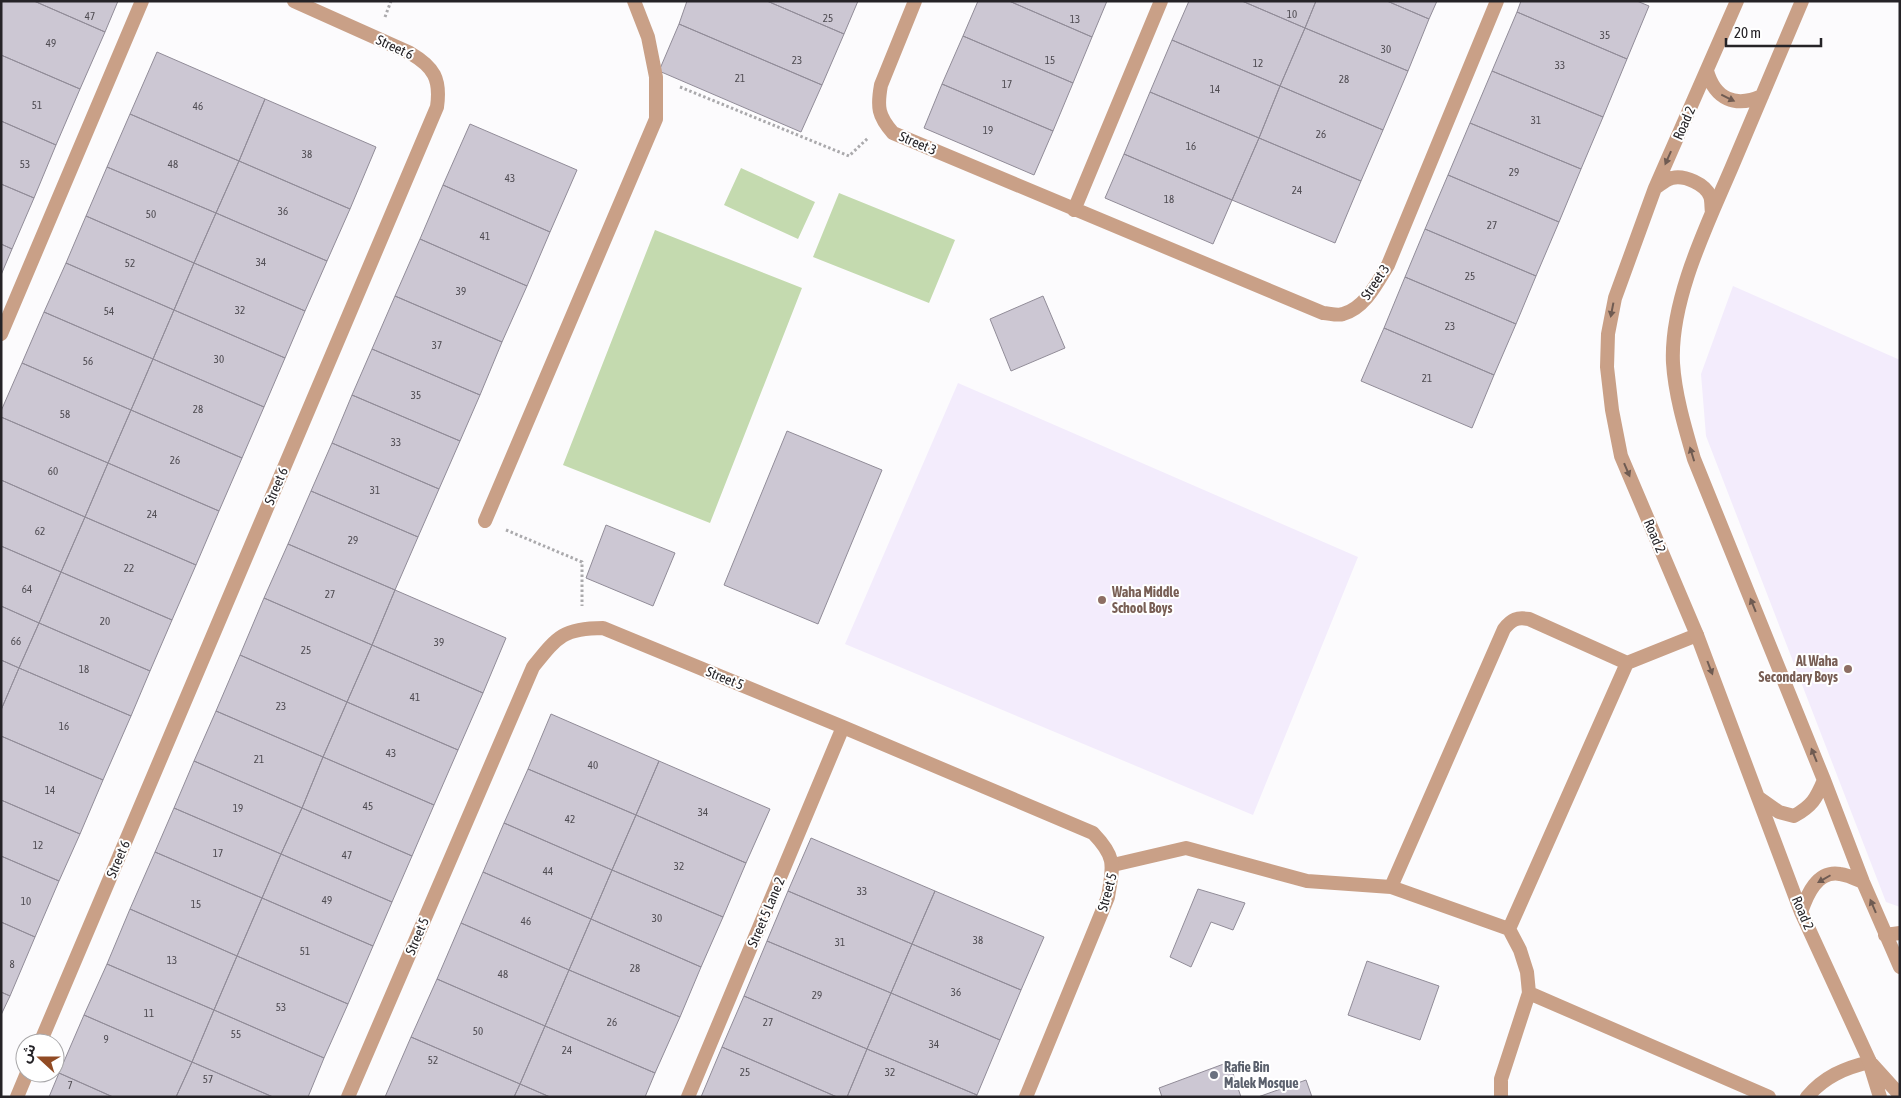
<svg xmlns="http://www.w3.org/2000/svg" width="1901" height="1098" viewBox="0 0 1901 1098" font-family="'Asap Condensed','Noto Sans Arabic',sans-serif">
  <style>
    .built { fill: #f3ecfc }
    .green { fill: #c4daaf }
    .building { fill: #ccc7d3; stroke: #918c98 }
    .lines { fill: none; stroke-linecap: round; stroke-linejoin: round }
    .path { stroke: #aaa9ac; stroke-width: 3; stroke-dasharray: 2.5 2.5; stroke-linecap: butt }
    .service { stroke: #c9a087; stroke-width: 14 }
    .minor { stroke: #c9a087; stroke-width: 14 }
    .tertiary { stroke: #c9a087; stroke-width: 14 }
    .oneway { fill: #6f5b52 }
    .education-dot { fill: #8d6e63; stroke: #fff; stroke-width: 2 }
    .worship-dot { fill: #6b7280; stroke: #fff; stroke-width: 2 }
    .labels { text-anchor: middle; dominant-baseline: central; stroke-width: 4; stroke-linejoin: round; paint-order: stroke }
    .number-label { font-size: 11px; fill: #4f4c52 }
    .street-label { font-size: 14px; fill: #252327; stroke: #fff }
    .education-label { font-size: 14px; font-weight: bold; fill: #785e54; stroke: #fff; text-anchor: start }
    .worship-label { font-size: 14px; font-weight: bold; fill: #5b616d; stroke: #fff; text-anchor: start }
  </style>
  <rect width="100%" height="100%" fill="#fcfbfd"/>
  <!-- built -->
  <path class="built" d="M1733,286l167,74v547l-14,-5 -180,-466 -5,-62z
    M958,383l400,174 -105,258 -408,-171z"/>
  <!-- green -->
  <path class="green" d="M741,168l74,34 -17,37 -74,-34z
    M839,193l116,47 -26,63 -116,-46z
    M655,230l147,58 -92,235 -147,-58z"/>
  <!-- building -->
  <path class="building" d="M1,1h33l71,31 -25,57 -79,-34z
    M34,1h84l-13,31z
    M687,1h80l77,33 -22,51 -143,-61z
    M767,1h91l-14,33z
    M978,1h31l83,36 -19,46 -110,-47z
    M1009,1h98l-15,36z
    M1189,1h53l63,27 -25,58 -108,-46z
    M1242,1h74l-11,27z
    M1316,1h71l42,18 -21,52 -103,-43z
    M1387,1h50l-8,18z
    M1521,1h116l12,5 -22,53 -110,-47z
    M1517,12l110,47 -24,58 -111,-46z
    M679,24l143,61 -21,47 -142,-61z
    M1305,28l103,43 -25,59 -103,-44z
    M963,36l110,47 -20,48 -111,-47z
    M1172,40l108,46 -21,52 -109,-46z
    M157,52l108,47 -26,62 -109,-47z
    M1,55l79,34 -24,56 -55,-24z
    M1492,71l111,46 -22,52 -111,-46z
    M942,84l111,47 -19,44 -110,-47z
    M1280,86l103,44 -22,51 -102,-43z
    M1150,92l109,46 -27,62 -108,-46z
    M265,99l111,48 -26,62 -111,-48z
    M130,114l109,47 -23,52 -109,-46z
    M1,121l55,24 -22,53 -33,-14z
    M1470,123l111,46 -22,53 -111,-47z
    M470,124l107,46 -27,62 -107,-47z
    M1259,138l102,43 -26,62 -103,-43z
    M1124,154l108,46 -19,44 -108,-46z
    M239,161l111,48 -23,52 -111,-48z
    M107,167l109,46 -22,50 -108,-47z
    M1448,175l111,47 -23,54 -111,-47z
    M1,184l33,14 -22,51 -11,-5z
    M443,185l107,47 -23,54 -107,-47z
    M216,213l111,48 -22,50 -111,-48z
    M86,216l108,47 -20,47 -108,-47z
    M1425,229l111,47 -20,48 -111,-47z
    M420,239l107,47 -25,56 -107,-46z
    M1,244l11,5 -11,26z
    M66,263l108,47 -21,49 -109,-47z
    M194,263l111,48 -20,47 -111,-48z
    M1405,277l111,47 -22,51 -110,-47z
    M395,296l107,46 -22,53 -108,-46z
    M1043,296l22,52 -54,23 -21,-52z
    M174,310l111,48 -21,49 -111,-48z
    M44,312l109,47 -22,51 -109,-47z
    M1384,328l110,47 -22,53 -111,-47z
    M372,349l108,46 -20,46 -108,-46z
    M153,359l111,48 -22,51 -111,-48z
    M22,363l109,47 -23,53 -107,-46v-6z
    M352,395l108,46 -21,48 -107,-46z
    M131,410l111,48 -23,53 -111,-48z
    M1,417l107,46 -23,54 -84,-37z
    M787,431l95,39 -64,154 -94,-39z
    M332,443l107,46 -21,48 -107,-46z
    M108,463l111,48 -23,54 -111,-48z
    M1,480l84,37 -24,55 -60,-26z
    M311,491l107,46 -23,53 -107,-46z
    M85,517l111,48 -24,55 -111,-48z
    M606,525l69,28 -22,53 -67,-28z
    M288,544l107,46 -23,55 -108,-47z
    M1,546l60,26 -22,51 -38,-17z
    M61,572l111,48 -22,51 -111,-48z
    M395,590l111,48 -23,55 -111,-48z
    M264,598l108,47 -25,57 -107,-47z
    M1,606l38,17 -20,45 -18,-8z
    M39,623l111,48 -19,45 -112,-48z
    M372,645l111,48 -25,57 -111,-48z
    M240,655l107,47 -24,55 -107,-46z
    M1,660l18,8 -18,42z
    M19,668l112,48 -28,64 -102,-44v-26z
    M347,702l111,48 -24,55 -111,-48z
    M216,711l107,46 -21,51 -108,-47z
    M551,714l108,47 -23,54 -108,-46z
    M1,736l102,44 -23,54 -79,-34z
    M323,757l111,48 -22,51 -110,-48z
    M194,761l108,47 -21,46 -107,-46z
    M659,761l111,48 -24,54 -110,-48z
    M528,769l108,46 -24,55 -108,-47z
    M1,800l79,34 -21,47 -58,-25z
    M174,808l107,46 -19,44 -107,-46z
    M302,808l110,48 -20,46 -111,-48z
    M636,815l110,48 -23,54 -111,-47z
    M504,823l108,47 -21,49 -108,-47z
    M811,838l124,53 -23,53 -124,-53z
    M155,852l107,46 -25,58 -107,-47z
    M281,854l111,48 -19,44 -111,-48z
    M1,856l58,25 -24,56 -34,-15z
    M612,870l111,47 -22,50 -110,-48z
    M483,872l108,47 -22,51 -108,-47z
    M1198,889l47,14 -12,27 -22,-8 -20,45 -21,-10z
    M788,891l124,53 -21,49 -124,-52z
    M935,891l109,46 -23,53 -109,-46z
    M262,898l111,48 -25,58 -111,-48z
    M130,909l107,47 -23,54 -107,-46z
    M591,919l110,48 -21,50 -111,-47z
    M1,922l34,15 -25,59 -9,-4z
    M461,923l108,47 -24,56 -108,-47z
    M767,941l124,52 -24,56 -123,-53z
    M912,944l109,46 -21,50 -109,-47z
    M237,956l111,48 -24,54 -110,-48z
    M1367,961l72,25 -19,54 -72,-25z
    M107,964l107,46 -22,52 -108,-47z
    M569,970l111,47 -25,56 -110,-47z
    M437,979l108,47 -25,58 -109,-47z
    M1,992l9,4 -9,19z
    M891,993l109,47 -23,55 -110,-46z
    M744,996l123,53 -20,48h-10l-115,-50z
    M214,1010l110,48 -16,39h-35l-81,-35z
    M84,1015l108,47 -16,35h-63l-54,-24z
    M545,1026l110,47 -10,24h-95l-30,-13z
    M411,1037l109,47 -6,13h-129z
    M722,1047l115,50h-136z
    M867,1049l110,46 -1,2h-129z
    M192,1062l81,35h-97z
    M1229,1062l12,35h-79l-3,-9z
    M59,1073l54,24h-64z
    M1306,1080l6,17h-54z
    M520,1084l30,13h-36z"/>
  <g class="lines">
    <!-- path -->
    <path class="path" d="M385,17l6,-16
      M680,87l169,69 19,-18
      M506,530l76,32v44"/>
    <!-- service -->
    <path class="service" d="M485,521l171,-402v-42l-8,-40 -14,-36
      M1113,865l73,-17 121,33 84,6 118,42 11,21 7,22 2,21 -28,86v18
      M1391,887l113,-258c8,-10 13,-12 25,-10l98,44
      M1509,929l118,-266 70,-28
      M1885,935l15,-2
      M1529,993l240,104
      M1807,1097c17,-20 37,-29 63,-35"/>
    <!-- minor -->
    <path class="minor" d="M915,1l-34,84c-4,22 -3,31 12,48l430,180c6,0 14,3 20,1 22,-6 34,-31 45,-49l109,-264
      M1074,210l87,-209
      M1,334l141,-333
      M40,1043l397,-936c4,-28 -3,-40 -27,-54l-116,-52
      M17,1097l10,-24
      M348,1097l185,-430c24,-30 30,-39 70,-39l240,99 250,106c24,25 20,33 15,64l-82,200
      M688,1097l155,-370"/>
    <!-- tertiary -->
    <path class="tertiary" d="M1737,1l-82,187 -40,110 -7,36 -1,33 5,43 9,46 76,179 104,277 69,150 30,33
      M1802,1c-24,56 -47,112 -71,168 -24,56 -61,131 -58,194 2,32 12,65 21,96l130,321 39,102 37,85
      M1707,71c8,28 28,37 55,25
      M1655,188c5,-3 11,-9 17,-10 13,-3 33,6 38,18 2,5 1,12 2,16
      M1759,798l20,14 15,4c18,-10 22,-17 30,-36
      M1801,912c6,-17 16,-42 39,-38 8,1 16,5 23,8
      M1871,1068l9,29"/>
  </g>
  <!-- one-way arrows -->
  <defs><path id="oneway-solid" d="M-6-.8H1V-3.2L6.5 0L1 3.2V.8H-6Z" transform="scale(1.25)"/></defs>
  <g class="oneway">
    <use href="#oneway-solid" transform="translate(1728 98) rotate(26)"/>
    <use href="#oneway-solid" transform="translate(1668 158) rotate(114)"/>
    <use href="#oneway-solid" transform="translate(1612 310) rotate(101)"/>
    <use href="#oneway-solid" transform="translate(1692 454) rotate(-107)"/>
    <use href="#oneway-solid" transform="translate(1627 470) rotate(67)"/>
    <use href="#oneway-solid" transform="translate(1753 605) rotate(-112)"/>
    <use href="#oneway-solid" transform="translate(1710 668) rotate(69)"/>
    <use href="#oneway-solid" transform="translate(1814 755) rotate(-112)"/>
    <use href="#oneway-solid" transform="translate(1824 879) rotate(150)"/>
    <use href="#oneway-solid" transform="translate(1873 906) rotate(-113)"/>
  </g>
  <!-- markers -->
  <g class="education-dot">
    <circle cx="1102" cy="600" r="5"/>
    <circle cx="1848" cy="669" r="5"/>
  </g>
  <circle class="worship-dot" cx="1214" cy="1075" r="5"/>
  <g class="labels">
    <!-- number labels -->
    <g class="number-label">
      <text x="1292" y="14">10</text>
      <text x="90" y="16">47</text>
      <text x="828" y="18">25</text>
      <text x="1075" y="19">13</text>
      <text x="1605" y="35">35</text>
      <text x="51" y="43">49</text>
      <text x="1386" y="49">30</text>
      <text x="797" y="60">23</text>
      <text x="1050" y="60">15</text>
      <text x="1258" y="63">12</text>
      <text x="1560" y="65">33</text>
      <text x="740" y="78">21</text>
      <text x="1344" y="79">28</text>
      <text x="1007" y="84">17</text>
      <text x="1215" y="89">14</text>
      <text x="37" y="105">51</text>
      <text x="198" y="106">46</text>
      <text x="1536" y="120">31</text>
      <text x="988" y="130">19</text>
      <text x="1321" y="134">26</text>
      <text x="1191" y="146">16</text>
      <text x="307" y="154">38</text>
      <text x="25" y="164">53</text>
      <text x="173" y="164">48</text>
      <text x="1514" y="172">29</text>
      <text x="510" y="178">43</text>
      <text x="1297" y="190">24</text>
      <text x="1169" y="199">18</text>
      <text x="283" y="211">36</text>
      <text x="151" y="214">50</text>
      <text x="1492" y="225">27</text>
      <text x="485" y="236">41</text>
      <text x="261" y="262">34</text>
      <text x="130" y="263">52</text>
      <text x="1470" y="276">25</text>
      <text x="461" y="291">39</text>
      <text x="240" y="310">32</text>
      <text x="109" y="311">54</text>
      <text x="1450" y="326">23</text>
      <text x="437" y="345">37</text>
      <text x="219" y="359">30</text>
      <text x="88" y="361">56</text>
      <text x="1427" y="378">21</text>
      <text x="416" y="395">35</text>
      <text x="198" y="409">28</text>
      <text x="65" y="414">58</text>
      <text x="396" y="442">33</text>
      <text x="175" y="460">26</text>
      <text x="53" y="471">60</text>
      <text x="375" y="490">31</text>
      <text x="152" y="514">24</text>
      <text x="40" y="531">62</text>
      <text x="353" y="540">29</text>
      <text x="129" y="568">22</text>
      <text x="27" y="589">64</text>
      <text x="330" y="594">27</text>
      <text x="105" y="621">20</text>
      <text x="16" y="641">66</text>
      <text x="439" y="642">39</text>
      <text x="306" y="650">25</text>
      <text x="84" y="669">18</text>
      <text x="415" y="697">41</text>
      <text x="281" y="706">23</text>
      <text x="64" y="726">16</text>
      <text x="391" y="753">43</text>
      <text x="259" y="759">21</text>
      <text x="593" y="765">40</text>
      <text x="50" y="790">14</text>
      <text x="368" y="806">45</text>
      <text x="238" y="808">19</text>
      <text x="703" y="812">34</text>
      <text x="570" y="819">42</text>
      <text x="38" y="845">12</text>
      <text x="218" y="853">17</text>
      <text x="347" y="855">47</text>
      <text x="679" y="866">32</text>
      <text x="548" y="871">44</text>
      <text x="862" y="891">33</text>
      <text x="327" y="900">49</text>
      <text x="26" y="901">10</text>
      <text x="196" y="904">15</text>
      <text x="657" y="918">30</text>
      <text x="526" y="921">46</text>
      <text x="978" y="940">38</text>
      <text x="840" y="942">31</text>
      <text x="305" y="951">51</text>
      <text x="172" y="960">13</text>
      <text x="12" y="964">8</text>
      <text x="635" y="968">28</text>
      <text x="503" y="974">48</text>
      <text x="956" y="992">36</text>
      <text x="817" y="995">29</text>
      <text x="281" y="1007">53</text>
      <text x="149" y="1013">11</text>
      <text x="612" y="1022">26</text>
      <text x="768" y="1022">27</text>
      <text x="478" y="1031">50</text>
      <text x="236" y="1034">55</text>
      <text x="106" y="1039">9</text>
      <text x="934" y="1044">34</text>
      <text x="567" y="1050">24</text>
      <text x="433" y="1060">52</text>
      <text x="745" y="1072">25</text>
      <text x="890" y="1072">32</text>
      <text x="208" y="1079">57</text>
      <text x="70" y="1085">7</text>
    </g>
    <!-- street labels -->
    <g class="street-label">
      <text transform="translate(395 47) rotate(25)">Street 6</text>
      <text transform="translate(1684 123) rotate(-66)">Road 2</text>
      <text transform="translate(918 143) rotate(23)">Street 3</text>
      <text transform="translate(1375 282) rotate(-56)">Street 3</text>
      <text transform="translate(276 486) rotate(-67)">Street 6</text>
      <text transform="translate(1655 536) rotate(67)">Road 2</text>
      <text transform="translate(725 678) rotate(22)">Street 5</text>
      <text transform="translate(118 859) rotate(-67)">Street 6</text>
      <text transform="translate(1107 892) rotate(-75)">Street 5</text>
      <text transform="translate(766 912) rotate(-67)">Street 5 Lane 2</text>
      <text transform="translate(1803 913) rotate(67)">Road 2</text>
      <text transform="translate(417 936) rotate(-67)">Street 5</text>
    </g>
    <!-- education labels -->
    <g class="education-label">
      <text x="1112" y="592">Waha Middle<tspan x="1112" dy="16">School Boys</tspan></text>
      <text x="1838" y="661" text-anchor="end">Al Waha<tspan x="1838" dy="16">Secondary Boys</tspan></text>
    </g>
    <!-- worship labels -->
    <g class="worship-label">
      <text x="1224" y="1067">Rafie Bin<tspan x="1224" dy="16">Malek Mosque</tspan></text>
    </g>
  </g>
  <!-- border -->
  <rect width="1901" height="1098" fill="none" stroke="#252327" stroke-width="5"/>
  <!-- north arrow -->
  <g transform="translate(40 1058) rotate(291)"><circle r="24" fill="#ffffff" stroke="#a8a7a9"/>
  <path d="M0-4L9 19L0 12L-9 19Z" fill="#914b24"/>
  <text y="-8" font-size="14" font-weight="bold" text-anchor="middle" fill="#252327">ش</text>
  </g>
  <!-- scale -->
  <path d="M1726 38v8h95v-8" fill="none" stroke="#252327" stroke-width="2.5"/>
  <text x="1734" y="38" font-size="15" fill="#252327" stroke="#ffffff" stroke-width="4" paint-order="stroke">20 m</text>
</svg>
